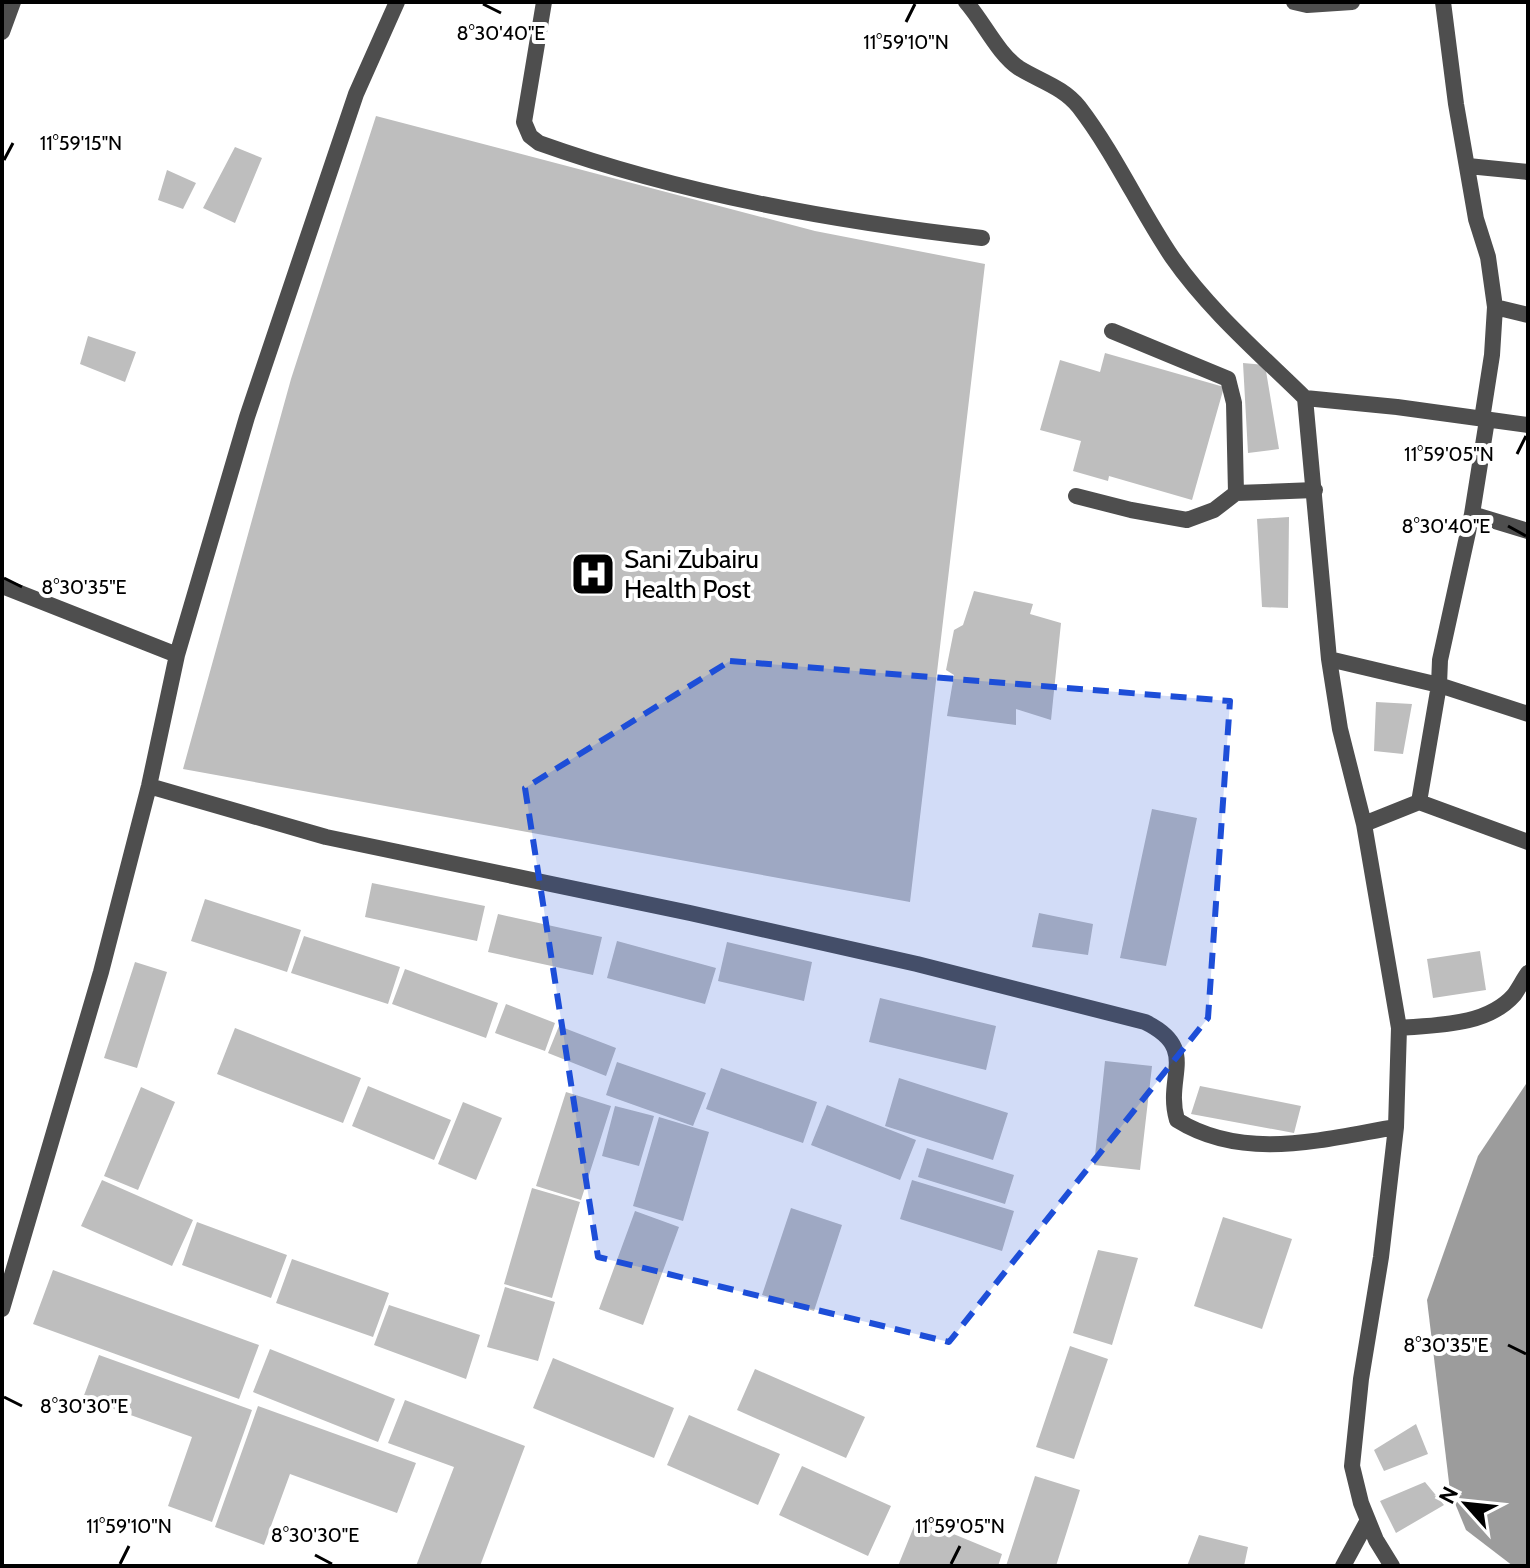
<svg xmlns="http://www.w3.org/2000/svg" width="1530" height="1568" viewBox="0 0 1530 1568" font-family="Cabin,sans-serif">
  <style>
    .water { fill: #9c9c9c }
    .building { fill: #bebebe }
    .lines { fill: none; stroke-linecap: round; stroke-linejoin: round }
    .lane { stroke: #4e4e4e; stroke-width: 16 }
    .street { stroke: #4e4e4e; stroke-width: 16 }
    .marked { fill: #1d4ed8; fill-opacity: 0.2; stroke: #1d4ed8; stroke-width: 6; stroke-dasharray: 16 10; stroke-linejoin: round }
    .ticks { fill: none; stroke: #000; stroke-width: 3 }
    .labels { text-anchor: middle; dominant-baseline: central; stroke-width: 8; stroke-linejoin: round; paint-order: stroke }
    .poi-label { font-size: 26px; fill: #000; stroke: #fff; text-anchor: start }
    .ticks-label { font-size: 20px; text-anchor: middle; fill: #000; stroke: #fff; stroke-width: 8; stroke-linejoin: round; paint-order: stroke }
  </style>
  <rect width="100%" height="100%" fill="#fff"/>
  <!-- water -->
  <path class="water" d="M1528,1081v485h-15l-47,-36 -16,-39 -23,-191 51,-144z"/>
  <!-- building -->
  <path class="building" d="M376,116l439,115 170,33 -75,638 -727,-133 108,-390z
    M235,147l27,11 -27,65 -32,-15z
    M167,170l29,13 -13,26 -25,-9z
    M88,336l48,16 -11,30 -45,-18z
    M1105,353l119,34 -32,113 -83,-24 -1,5 -35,-10 8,-30 -41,-11 20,-70 40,12z
    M1243,363l22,2 14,84 -31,4z
    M1289,517l-1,91 -26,-1 -5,-88z
    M974,591l59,13 -3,10 31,9 -10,97 -35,-11v16l-69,-9 7,-41 -8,-5 8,-40 9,-5z
    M1376,702l36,2 -9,50 -29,-3z
    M1152,809l45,9 -31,148 -46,-8z
    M372,883l113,23 -8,35 -112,-24z
    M205,899l96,31 -14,42 -96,-31z
    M1039,913l54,11 -5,31 -56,-8z
    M498,914l104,23 -9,38 -105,-23z
    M304,936l96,31 -12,37 -97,-31z
    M617,941l99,27 -11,36 -98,-26z
    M727,942l85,20 -8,39 -86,-20z
    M1480,951l6,39 -53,8 -6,-39z
    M135,962l32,10 -30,96 -33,-10z
    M405,969l93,34 -12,35 -94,-34z
    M880,998l116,28 -10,44 -117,-28z
    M506,1004l49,19 -10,28 -50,-18z
    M559,1026l57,22 -10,28 -58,-23z
    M235,1028l126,50 -18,45 -126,-49z
    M1105,1061l47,5 -12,104 -46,-5z
    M617,1062l89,31 -13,33 -87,-31z
    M721,1068l96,34 -14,41 -97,-34z
    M899,1078l109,35 -15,47 -108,-34z
    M368,1086l83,34 -17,40 -82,-34z
    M1200,1086l101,20 -7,27 -103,-19z
    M141,1087l34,15 -37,88 -34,-14z
    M566,1092l45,14 -30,94 -45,-14z
    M463,1102l39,16 -26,62 -38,-16z
    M827,1105l89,35 -16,40 -89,-35z
    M615,1106l39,10 -15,50 -37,-10z
    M659,1117l50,15 -26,89 -50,-15z
    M927,1148l87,27 -9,29 -87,-27z
    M102,1180l91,40 -21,46 -91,-40z
    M912,1180l102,31 -12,40 -102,-32z
    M532,1188l48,14 -28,96 -48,-14z
    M791,1208l51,17 -28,86 -52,-16z
    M635,1211l44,16 -36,98 -44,-16z
    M1223,1217l69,22 -30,90 -68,-23z
    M197,1222l90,33 -16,43 -89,-33z
    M1098,1250l40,8 -26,87 -39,-12z
    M292,1259l97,34 -16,44 -97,-34z
    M53,1270l206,75 -20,54 -206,-75z
    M505,1287l50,15 -17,59 -51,-14z
    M389,1305l91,30 -14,44 -92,-34z
    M1070,1346l38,13 -34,100 -38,-12z
    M270,1349l125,50 -17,43 -125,-50z
    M99,1355l153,55 -40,112 -44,-16 24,-69 -109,-39z
    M553,1358l121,50 -20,50 -121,-50z
    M755,1369l110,48 -19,41 -109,-48z
    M405,1400l120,46 -45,120h-64l38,-99 -66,-24z
    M258,1406l158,57 -19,50 -107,-39 -26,71 -49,-18z
    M689,1415l91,39 -22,51 -91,-40z
    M1416,1424l12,30 -44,17 -10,-21z
    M802,1466l89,40 -23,50 -89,-41z
    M1035,1476l45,14 -24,76h-50z
    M1425,1482l19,23 -48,28 -16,-32z
    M917,1519l85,35 -4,12h-100z
    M1199,1535l49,12 -4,19h-57z"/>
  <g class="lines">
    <!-- lane -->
    <path class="lane" d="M544,2l-20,120 6,14 9,7c143,51 294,78 443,95
      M1112,331l116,48 6,24 2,90
      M1076,496l55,14 56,10 27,-10 22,-17 79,-3"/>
    <!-- street -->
    <path class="street" d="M966,2c17,19 32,52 53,66 21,13 44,19 60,39 36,47 60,101 93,150 37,53 87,96 133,141l24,261 11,70 24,95 35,204 -3,99 -15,130 -20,122 -9,87 9,37 15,37 16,26
      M1294,2l13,3 45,-3
      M1443,2l13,102 20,115 12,38 7,50 -3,48 -10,64
      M2,32l11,-30
      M1468,166l60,6
      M1495,307l33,8
      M1305,398l92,9 131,18
      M1472,514l56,17
      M2,586l175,69
      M1329,659l110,26 89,29
      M149,786l177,51 364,76 227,51 228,58c55,27 19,54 32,98 67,42 147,19 219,7
      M1419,802l20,-117 1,-25 32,-146 15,-94
      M1364,824l55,-22 109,40
      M1399,1028c37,-3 88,-2 115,-33 5,-7 9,-15 14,-22
      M2,1309l99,-337 48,-186 28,-131 70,-238 109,-323 41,-92
      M1343,1566l25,-46"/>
  </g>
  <!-- marked area -->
  <path class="marked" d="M730,661l500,40 -22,317 -259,324 -351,-85 -73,-469z"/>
  <!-- ticks -->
  <path class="ticks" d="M483,4l18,9M906,22l9,-18M4,160l9,-17M1517,454l9,-18M1508,526l18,10M4,578l18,9M1508,1345l18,9M4,1397l18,9M315,1555l17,9M120,1564l9,-18M951,1564l9,-18"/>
  <!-- icons -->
  <defs>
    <g id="hospital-square" transform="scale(2.3)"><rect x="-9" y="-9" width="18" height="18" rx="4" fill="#000" stroke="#fff"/><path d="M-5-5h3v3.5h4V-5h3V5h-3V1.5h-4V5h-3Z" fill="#fff"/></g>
  </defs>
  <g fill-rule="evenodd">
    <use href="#hospital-square" x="593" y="574"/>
  </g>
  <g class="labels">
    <!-- poi labels -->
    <g class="poi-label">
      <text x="624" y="559">Sani Zubairu<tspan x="624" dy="30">Health Post</tspan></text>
    </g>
  </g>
  <g class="ticks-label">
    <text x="501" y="40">8°30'40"E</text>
    <text x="906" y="49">11°59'10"N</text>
    <text x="81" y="150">11°59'15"N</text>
    <text x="1449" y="461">11°59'05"N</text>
    <text x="1446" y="533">8°30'40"E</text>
    <text x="84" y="594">8°30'35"E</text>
    <text x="1446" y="1352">8°30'35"E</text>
    <text x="84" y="1413">8°30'30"E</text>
    <text x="129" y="1533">11°59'10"N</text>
    <text x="960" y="1533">11°59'05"N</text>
    <text x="315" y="1542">8°30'30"E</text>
  </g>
  <!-- border -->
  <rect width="1530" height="1568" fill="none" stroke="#000000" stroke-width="8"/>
  <!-- north arrow -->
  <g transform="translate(1466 1504) rotate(297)" stroke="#ffffff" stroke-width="6" paint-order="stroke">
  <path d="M0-6L14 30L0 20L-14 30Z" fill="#000000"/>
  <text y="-12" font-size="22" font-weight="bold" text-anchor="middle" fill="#000000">N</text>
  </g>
</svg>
